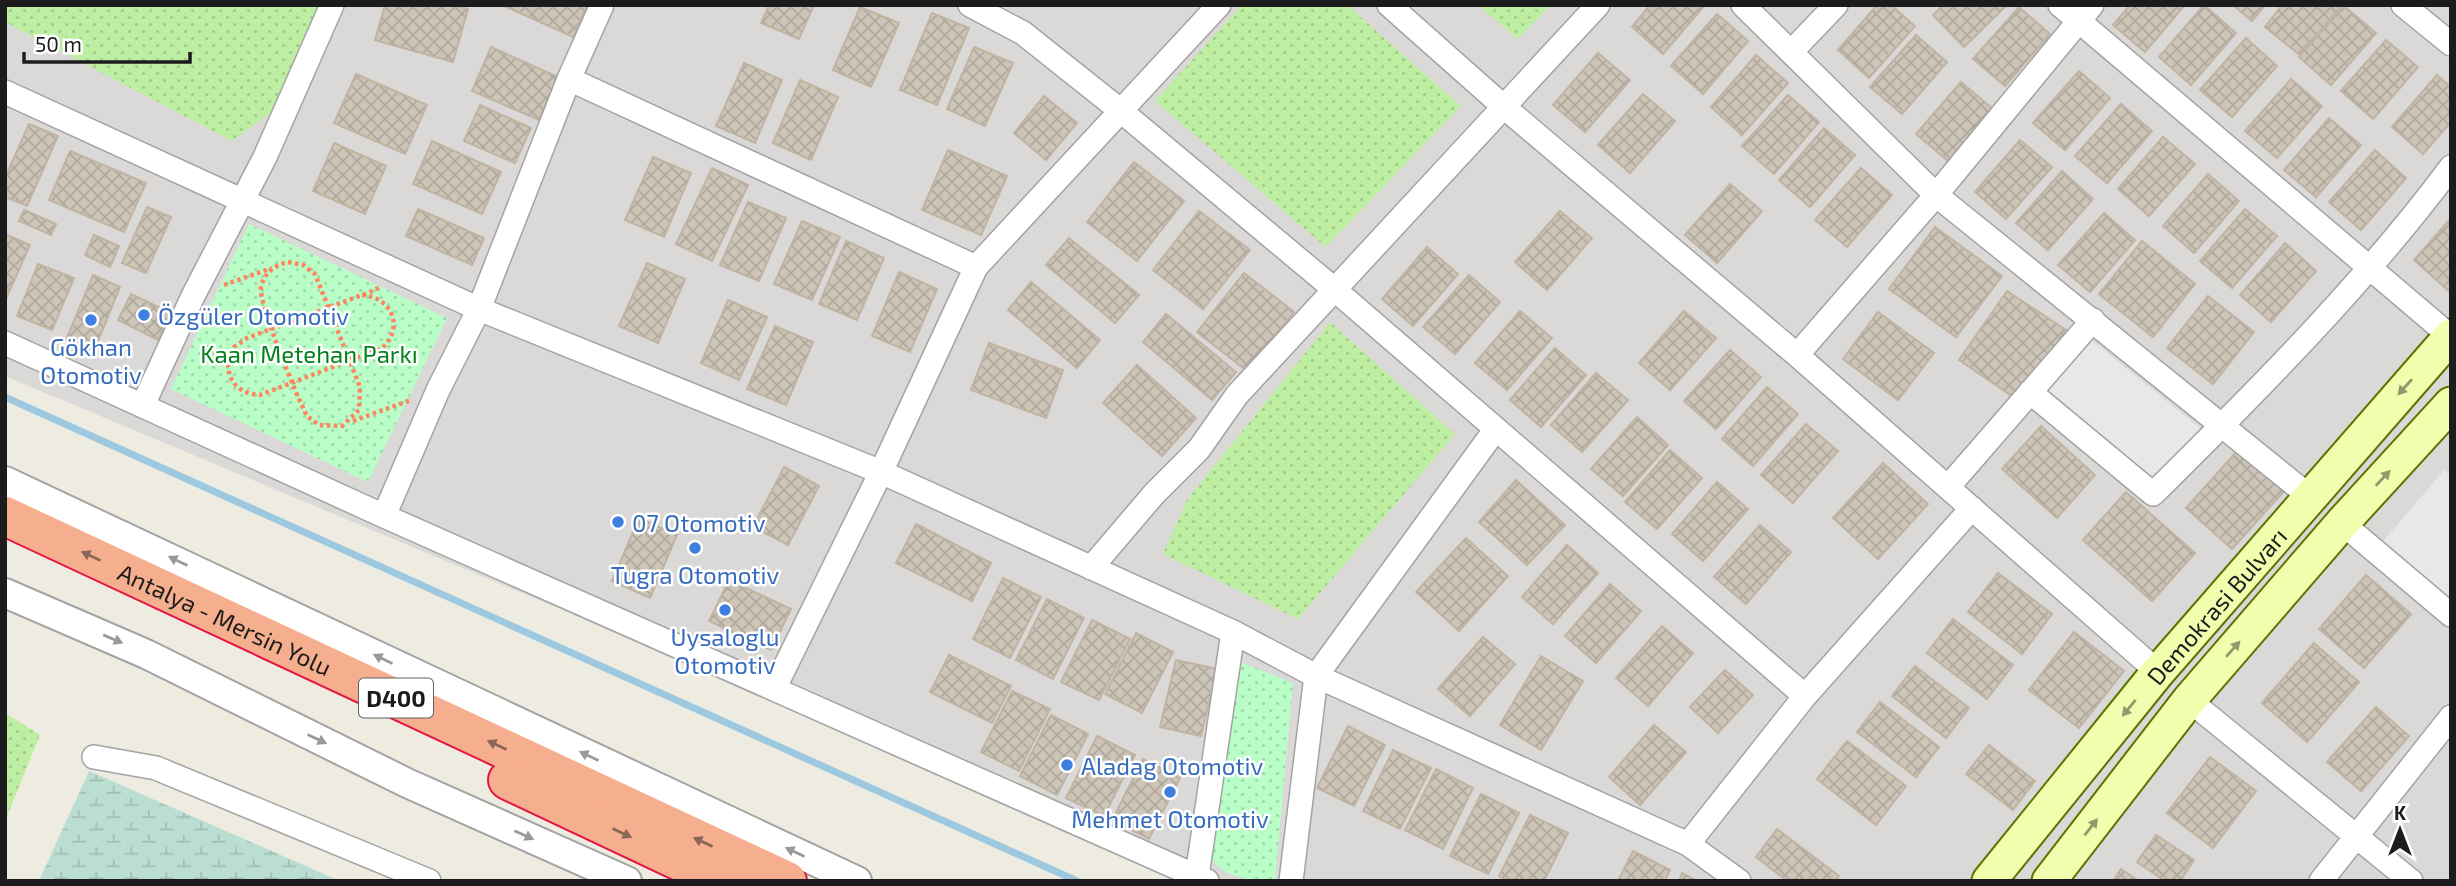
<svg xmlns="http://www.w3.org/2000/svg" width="2456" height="886" viewBox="0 0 2456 886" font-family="'Exo 2',sans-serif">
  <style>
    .residential { fill: #dad9d8 }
    .grass { fill: url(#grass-dots) }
    .wetland { fill: url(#wetland-marsh) }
    .park { fill: url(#park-dots) }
    .parking { fill: #e8e8e8 }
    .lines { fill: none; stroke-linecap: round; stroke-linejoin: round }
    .stream { stroke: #9cc8e0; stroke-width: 7 }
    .building { fill: url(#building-cross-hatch); stroke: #c1b3a1; stroke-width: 2 }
    .minor-casing { stroke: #a3a3a3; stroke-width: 26 }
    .tertiary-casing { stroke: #a3a3a3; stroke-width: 32 }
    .secondary-casing { stroke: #5a7500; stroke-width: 37 }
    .trunk-casing { stroke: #e41543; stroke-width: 42 }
    .path { stroke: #ff8460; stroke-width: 4.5; stroke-dasharray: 3.5 3.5; stroke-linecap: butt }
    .minor { stroke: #fff; stroke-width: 23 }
    .tertiary { stroke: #fff; stroke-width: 28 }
    .secondary { stroke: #f0feae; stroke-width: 33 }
    .trunk { stroke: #f6af8e; stroke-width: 38 }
    .oneway { fill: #91986c }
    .oneway2 { fill: #896655 }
    .oneway3 { fill: #999 }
    .shop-dot { fill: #3f7fe0; stroke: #fff; stroke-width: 2.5 }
    .labels { text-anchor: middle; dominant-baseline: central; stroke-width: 5; stroke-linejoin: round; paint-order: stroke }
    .shield { fill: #fff; stroke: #606060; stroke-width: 2 }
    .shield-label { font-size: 23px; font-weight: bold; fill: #1c1c1c }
    .shop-label { font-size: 24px; fill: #366cbe; stroke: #fff }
    .park-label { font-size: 24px; fill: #03811c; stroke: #fff }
    .street-label { font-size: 24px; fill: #1c1c1c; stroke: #fff }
  </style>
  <defs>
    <pattern id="grass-dots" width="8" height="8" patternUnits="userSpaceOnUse" patternTransform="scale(1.75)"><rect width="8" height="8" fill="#bdeea1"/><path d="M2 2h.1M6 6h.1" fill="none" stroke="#a2cc8a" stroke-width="1.8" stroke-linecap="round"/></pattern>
    <pattern id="wetland-marsh" width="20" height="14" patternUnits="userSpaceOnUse" patternTransform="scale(1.75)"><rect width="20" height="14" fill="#bbded2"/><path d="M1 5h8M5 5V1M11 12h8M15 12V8" fill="none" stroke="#a0beb4"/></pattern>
    <pattern id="park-dots" width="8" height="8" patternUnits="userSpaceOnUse" patternTransform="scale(1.75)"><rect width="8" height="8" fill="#b8fec6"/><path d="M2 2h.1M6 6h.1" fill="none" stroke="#9ed9aa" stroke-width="1.8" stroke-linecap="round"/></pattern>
    <pattern id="building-cross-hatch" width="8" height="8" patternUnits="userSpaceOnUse" patternTransform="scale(1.75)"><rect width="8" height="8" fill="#cec5b9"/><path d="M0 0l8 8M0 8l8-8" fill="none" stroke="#b0a99e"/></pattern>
  </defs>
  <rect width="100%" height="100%" fill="#eeebe0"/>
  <!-- residential -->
  <path class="residential" d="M5,5h2446v876h-1277l-609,-270 -560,-235z"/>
  <!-- grass -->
  <path class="grass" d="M5,5h313l-45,106 -41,30 -227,-119z
    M1242,5h105l114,101 -135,141 -171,-146z
    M1478,5h73l-33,34z
    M1330,322l125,112 -157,185 -135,-65 24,-54z
    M5,713l35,22 -35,86z"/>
  <!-- wetland -->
  <path class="wetland" d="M89,771l251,110h-301z"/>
  <!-- park -->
  <path class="park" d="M249,224l198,94 -79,164 -197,-93z
    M1226,656l67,27 -18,198c-28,0 -58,-4 -69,-33z"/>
  <!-- parking -->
  <path class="parking" d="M2085,335l115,93 -46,57 -115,-94z
    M2444,470l7,5v129l-70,-60z"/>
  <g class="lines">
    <!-- stream -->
    <path class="stream" d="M5,397l1072,484"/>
  </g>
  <!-- building -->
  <path class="building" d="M385,5h69l14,4 -15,53 -78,-22z
    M502,5h86l-15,32z
    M769,5h45l-15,34 -38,-16z
    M1650,5h55l-42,49 -31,-27z
    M1877,5h14l24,21 -46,52 -31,-28z
    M1943,5h64l-43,42 -31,-32z
    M2130,5h55l-40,47 -32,-27z
    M2204,5l32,28 -45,52 -32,-28z
    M2233,5h32l-13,16z
    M2282,5h56l2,2 -40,48 -35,-28z
    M2344,6l32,27 -45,52 -32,-28z
    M860,7l39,16 -28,64 -38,-17z
    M2019,7l31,27 -45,52 -32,-27z
    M932,13l37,15 -32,77 -37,-15z
    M1717,14l31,27 -45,53 -32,-28z
    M1916,35l31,27 -45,52 -32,-27z
    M2246,38l31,28 -45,51 -32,-27z
    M2386,40l32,27 -45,52 -32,-28z
    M491,47l67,30 -19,43 -67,-29z
    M974,47l39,16 -28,63 -38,-17z
    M1598,53l32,27 -45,52 -32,-27z
    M1756,55l32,28 -46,52 -31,-28z
    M744,63l38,17 -27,63 -39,-17z
    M2079,71l31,27 -45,52 -32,-27z
    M356,74l71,31 -22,49 -71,-31z
    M2437,75l14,12v35l-28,32 -31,-27z
    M2291,79l31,27 -45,52 -32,-27z
    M800,80l38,17 -27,63 -38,-17z
    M1961,82l32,27 -45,52 -32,-27z
    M1643,94l32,27 -45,52 -32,-28z
    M1788,95l31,27 -45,52 -32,-28z
    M1044,96l33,27 -31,37 -32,-27z
    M2121,104l31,27 -45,52 -32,-27z
    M480,105l51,23 -16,35 -51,-22z
    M2329,118l32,27 -45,52 -32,-27z
    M29,124l29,12 -31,70 -22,-9v-19z
    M1824,128l31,27 -45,52 -31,-27z
    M2163,137l32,27 -46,52 -31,-27z
    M2020,140l32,27 -46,52 -31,-27z
    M432,141l69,31 -19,42 -69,-30z
    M334,143l52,23 -21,48 -52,-23z
    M948,150l59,26 -26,59 -59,-25z
    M2375,150l31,28 -45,52 -32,-28z
    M70,151l76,32 -22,49 -75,-32z
    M653,157l38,16 -27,64 -39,-17z
    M1134,162l50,39 -47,60 -50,-39z
    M712,168l36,17 -36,76 -36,-17z
    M1861,168l31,27 -45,52 -32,-27z
    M2062,171l31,28 -45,51 -32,-27z
    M2208,174l31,27 -45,52 -31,-27z
    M1730,184l32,27 -45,52 -32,-28z
    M748,202l38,16 -27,63 -39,-16z
    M147,207l24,10 -25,56 -24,-10z
    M418,209l66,29 -12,27 -66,-29z
    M2245,209l32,27 -45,52 -32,-27z
    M24,210l32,14 -5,11 -32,-14z
    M1199,211l51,39 -47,59 -50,-39z
    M1560,211l32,27 -45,52 -32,-28z
    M2104,213l31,27 -45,52 -32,-27z
    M2451,218v75l-37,-33z
    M802,221l38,16 -28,63 -38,-16z
    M1935,227l67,49 -46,61 -67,-48z
    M5,234l25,11 -25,56z
    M94,235l25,11 -9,21 -25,-12z
    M1069,238l70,57 -24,28 -69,-58z
    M846,241l38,17 -27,62 -38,-16z
    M2142,241l53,43 -42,53 -54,-43z
    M2285,243l31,28 -45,51 -31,-27z
    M1427,247l31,27 -45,52 -31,-27z
    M647,263l38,16 -27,64 -39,-17z
    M38,264l36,14 -22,52 -35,-14z
    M899,272l38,17 -27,63 -38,-16z
    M1244,273l50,39 -47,59 -50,-39z
    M93,275l27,12 -26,64 -28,-11z
    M1469,275l31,27 -45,52 -32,-27z
    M1031,282l69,58 -23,28 -69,-58z
    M2007,291l59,39 -48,70 -59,-40z
    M131,294l40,19 -13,27 -40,-20z
    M2208,296l46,36 -41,52 -46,-36z
    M728,300l39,17 -28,63 -38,-17z
    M1520,311l32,27 -45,52 -32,-27z
    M1684,311l32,27 -46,52 -31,-27z
    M1878,312l56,41 -36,47 -55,-41z
    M1166,314l70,58 -24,28 -69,-58z
    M775,326l38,16 -27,63 -39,-16z
    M989,343l74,27 -17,48 -75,-28z
    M1555,348l31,27 -45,52 -31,-27z
    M1730,350l31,27 -45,52 -32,-28z
    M1137,365l59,53 -34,38 -59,-53z
    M1596,373l32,27 -46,52 -31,-27z
    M1767,387l31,27 -45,52 -31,-27z
    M1637,417l31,28 -45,51 -32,-27z
    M1806,424l32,27 -45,52 -32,-28z
    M2041,426l54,49 -38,43 -55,-49z
    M2239,449l46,41 -53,59 -46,-41z
    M1670,450l32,28 -45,51 -32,-27z
    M1883,463l45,41 -50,55 -45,-41z
    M784,467l35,19 -31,59 -35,-18z
    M1516,480l49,45 -38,40 -48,-43z
    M1717,482l31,27 -45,52 -31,-27z
    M2126,492l69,61 -43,48 -69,-61z
    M639,518l38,17 -27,63 -38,-17z
    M916,524l75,39 -19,38 -76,-38z
    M1760,525l31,27 -45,52 -32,-27z
    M1466,538l42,38 -49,55 -43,-39z
    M1567,545l31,28 -45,51 -31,-27z
    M1998,573l54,41 -30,40 -54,-42z
    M2366,575l45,39 -47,54 -45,-39z
    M1003,578l38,19 -31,61 -37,-19z
    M729,580l62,29 -20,41 -62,-29z
    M1610,584l31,27 -45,52 -31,-27z
    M1047,599l37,19 -31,61 -37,-19z
    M1953,619l60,46 -26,34 -60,-46z
    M1092,620l38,19 -31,61 -38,-18z
    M1662,626l31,27 -45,53 -32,-28z
    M2074,632l50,39 -45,57 -50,-38z
    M1136,633l37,19 -31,61 -37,-19z
    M1483,637l32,27 -45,52 -32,-27z
    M2314,643l45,39 -52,60 -45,-39z
    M949,655l62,31 -19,37 -62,-31z
    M1541,656l42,25 -42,69 -41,-25z
    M1176,660l41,9 -16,67 -41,-9z
    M1915,666l54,42 -23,30 -54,-42z
    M1725,670l28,25 -35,38 -28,-26z
    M1012,691l38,18 -31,62 -38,-19z
    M1880,702l59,45 -23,30 -59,-45z
    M2376,707l33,29 -48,55 -34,-29z
    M1051,715l37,19 -31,61 -37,-19z
    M1654,725l32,27 -46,53 -31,-28z
    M1348,726l37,19 -31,61 -37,-18z
    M1097,736l38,19 -31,61 -38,-18z
    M1847,741l59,45 -30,39 -59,-46z
    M1989,745l46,36 -22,29 -47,-36z
    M1393,750l38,18 -31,61 -37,-18z
    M2210,757l46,34 -43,57 -46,-35z
    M1143,759l37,19 -31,61 -37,-19z
    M1436,769l37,19 -30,61 -38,-19z
    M1481,794l38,19 -31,61 -38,-18z
    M1530,815l38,18 -24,48h-36l-9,-5z
    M1777,829l62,47 -4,5h-48l-31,-24z
    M2156,835l38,25 -14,21h-15l-28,-19z
    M1633,851l37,19 -5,11h-47z
    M2121,869l18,12h-26z
    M1682,873l15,8h-18z"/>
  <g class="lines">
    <!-- minor casing -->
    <g class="minor-casing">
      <path id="minor" d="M970,5l53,28 98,78 213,178 471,407
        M1389,5l115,102 293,248 361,317
        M1743,5l193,190 373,301
        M2060,5l390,331
        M2403,5l48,39
        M1791,52l45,-47
        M569,79l407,188
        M5,92l474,217 402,163 352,160 83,44 372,168 51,37
        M5,343l379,173 823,365
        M1797,355l139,-160 156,-190
        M2030,392l123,102c105,-104 210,-209 298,-327
        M143,405l50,-109 72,-139 67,-152
        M1948,487l145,-167
        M384,516l54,-126 41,-81 90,-230 33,-74
        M2342,523l109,92
        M1091,568l63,-74 45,-45 38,-54 361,-390
        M775,687l106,-215 95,-205 243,-262
        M2189,700l222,181
        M94,757l62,11 273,113
        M1688,844l117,-148 167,-188
        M1197,876l36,-244
        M1291,881l25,-205 179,-246
        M2321,881l130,-164"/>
    </g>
    <!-- tertiary casing -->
    <g class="tertiary-casing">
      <path id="tertiary" d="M5,481l852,400
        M5,593l141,61 261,129 220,98"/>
    </g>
    <!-- secondary casing -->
    <g class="secondary-casing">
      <g id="secondary">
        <path id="s1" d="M1989,881l169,-209 293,-336"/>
        <path d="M2049,881l140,-181 153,-177 109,-119"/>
      </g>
    </g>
    <!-- trunk casing -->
    <g class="trunk-casing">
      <g id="trunk">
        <path id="s2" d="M5,516l782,365"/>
        <path d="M508,780l214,101"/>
      </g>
    </g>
    <!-- path -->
    <path class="path" d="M288,262l15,3 12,9 45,113 -1,23 -17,16 -23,-1 -12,-9c-10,-19 -49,-113 -46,-129 3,-14 14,-22 27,-25z
      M224,285l48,-17
      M362,295c30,2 43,33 20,53l-122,47c-20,-1 -33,-13 -32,-34l6,-14 13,-9z
      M363,295l18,-8
      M353,421l58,-21"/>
    <!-- minor -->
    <use href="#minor" class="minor"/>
    <!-- tertiary -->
    <use href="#tertiary" class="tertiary"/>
    <!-- secondary -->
    <use href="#secondary" class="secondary"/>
    <!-- trunk -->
    <use href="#trunk" class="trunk"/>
  </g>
  <!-- one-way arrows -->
  <defs><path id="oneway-solid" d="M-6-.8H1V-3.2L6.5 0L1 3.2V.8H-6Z" transform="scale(1.75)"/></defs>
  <g class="oneway">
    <use href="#oneway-solid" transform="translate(2405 387) rotate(132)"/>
    <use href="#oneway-solid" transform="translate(2383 478) rotate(-47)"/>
    <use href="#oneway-solid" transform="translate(2233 649) rotate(-49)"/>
    <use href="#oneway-solid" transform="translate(2129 708) rotate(129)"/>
    <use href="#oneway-solid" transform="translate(2091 827) rotate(-52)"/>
  </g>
  <g class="oneway2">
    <use href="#oneway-solid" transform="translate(91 556) rotate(-155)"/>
    <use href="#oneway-solid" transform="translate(497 745) rotate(-155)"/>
    <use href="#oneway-solid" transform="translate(622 833) rotate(25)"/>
    <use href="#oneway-solid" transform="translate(703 842) rotate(-155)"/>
  </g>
  <g class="oneway3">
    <use href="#oneway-solid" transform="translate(178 561) rotate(-154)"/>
    <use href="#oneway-solid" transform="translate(113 639) rotate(23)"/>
    <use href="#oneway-solid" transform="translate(383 659) rotate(-154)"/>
    <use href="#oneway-solid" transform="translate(317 739) rotate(26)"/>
    <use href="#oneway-solid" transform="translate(589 756) rotate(-155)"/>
    <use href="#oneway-solid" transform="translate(524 835) rotate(24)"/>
    <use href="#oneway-solid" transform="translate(795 852) rotate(-155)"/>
  </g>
  <!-- markers -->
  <g class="shop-dot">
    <circle cx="144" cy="315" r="7"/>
    <circle cx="91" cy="320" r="7"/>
    <circle cx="618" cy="522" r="7"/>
    <circle cx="695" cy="548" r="7"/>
    <circle cx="725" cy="610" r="7"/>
    <circle cx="1067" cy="765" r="7"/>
    <circle cx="1170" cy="792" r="7"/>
  </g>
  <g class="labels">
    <!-- shield labels -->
    <rect class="shield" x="359" y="678.5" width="74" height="39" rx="5"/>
    <g class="shield-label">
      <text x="396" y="698">D400</text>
    </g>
    <!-- shop labels -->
    <g class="shop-label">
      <text x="158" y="315" text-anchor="start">Özgüler Otomotiv</text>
      <text x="91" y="346">Gökhan<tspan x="91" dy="28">Otomotiv</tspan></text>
      <text x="632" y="522" text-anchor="start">07 Otomotiv</text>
      <text x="695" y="574">Tugra Otomotiv</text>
      <text x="725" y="636">Uysaloglu<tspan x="725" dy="28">Otomotiv</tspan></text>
      <text x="1081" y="765" text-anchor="start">Aladag Otomotiv</text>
      <text x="1170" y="818">Mehmet Otomotiv</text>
    </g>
    <!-- park labels -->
    <g class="park-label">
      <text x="309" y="353">Kaan Metehan Parkı</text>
    </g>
    <!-- street labels -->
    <g class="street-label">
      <text stroke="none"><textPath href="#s1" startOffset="357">Demokrasi Bulvarı</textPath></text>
      <text stroke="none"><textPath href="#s2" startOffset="243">Antalya - Mersin Yolu</textPath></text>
    </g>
  </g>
  <!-- border -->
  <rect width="2456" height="886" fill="none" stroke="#1c1c1c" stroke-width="14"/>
  <!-- north arrow -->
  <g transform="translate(2400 830)" stroke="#ffffff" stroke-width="5" paint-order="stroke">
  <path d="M0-5L12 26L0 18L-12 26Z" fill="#1c1c1c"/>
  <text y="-10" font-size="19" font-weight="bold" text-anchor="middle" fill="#1c1c1c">K</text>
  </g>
  <!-- scale -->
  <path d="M24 52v10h166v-10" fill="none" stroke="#1c1c1c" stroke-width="3.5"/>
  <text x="35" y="52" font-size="21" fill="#1c1c1c" stroke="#ffffff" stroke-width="5" paint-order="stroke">50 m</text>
</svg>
